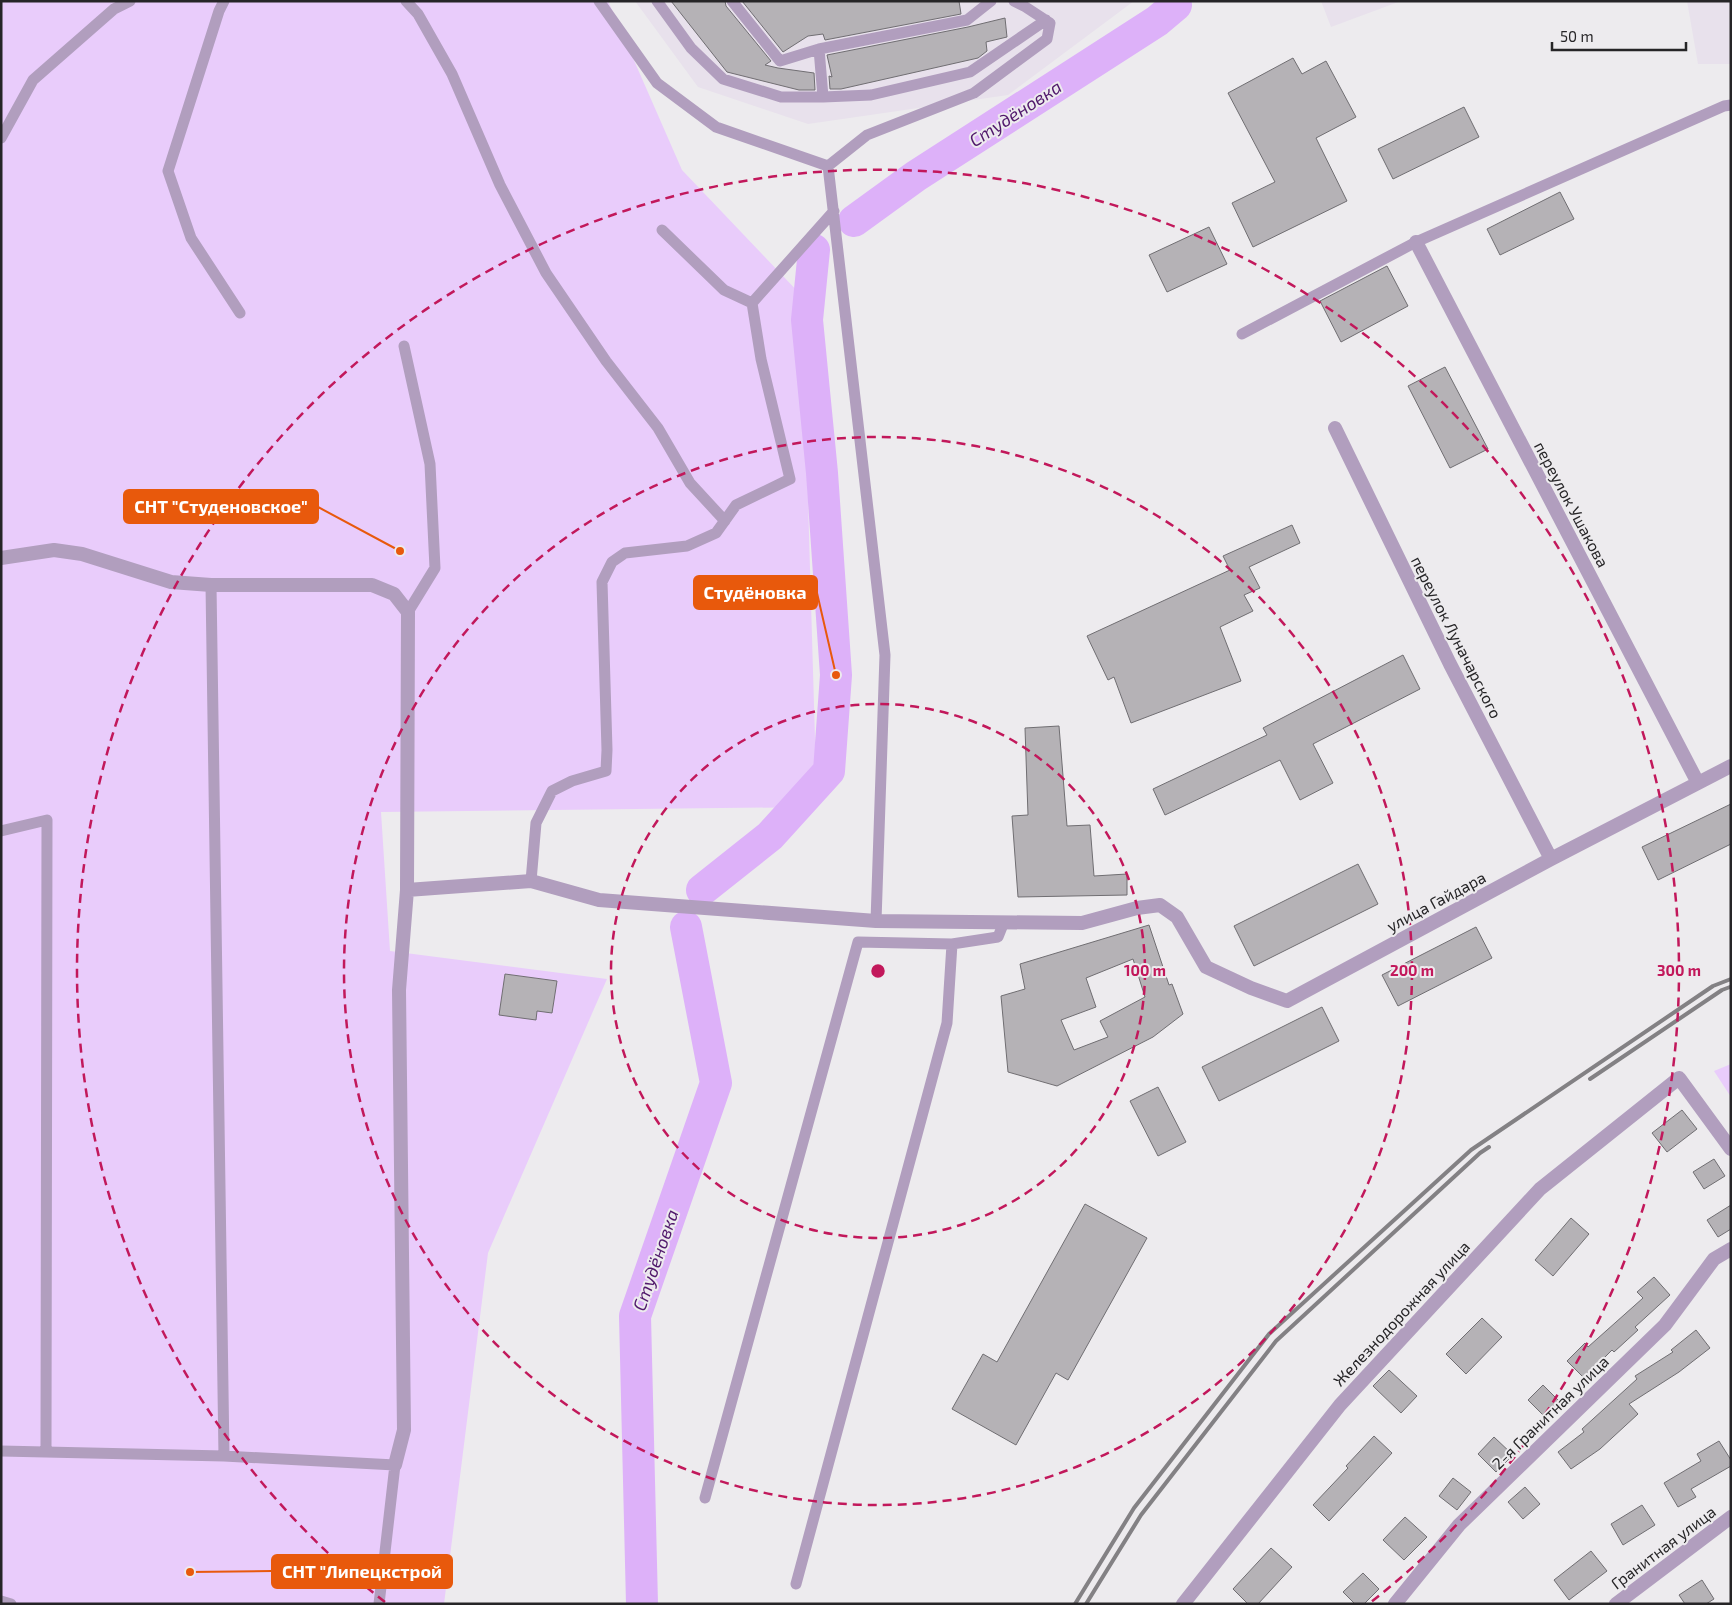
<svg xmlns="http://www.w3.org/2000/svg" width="1732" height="1605" viewBox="0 0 1732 1605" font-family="'Exo 2',sans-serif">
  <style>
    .built { fill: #e8e1ec }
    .green { fill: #e9ccfb }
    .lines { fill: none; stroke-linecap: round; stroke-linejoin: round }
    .river { stroke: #ddb1f9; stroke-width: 32 }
    .building { fill: #b5b2b6; stroke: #706e72; fill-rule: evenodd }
    .service { stroke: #b19ebe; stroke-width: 11 }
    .minor { stroke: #b19ebe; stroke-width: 14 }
    .rail { stroke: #838184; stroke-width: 4 }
    .ring { fill: none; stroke: #c2185b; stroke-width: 2.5; stroke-dasharray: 9 6 }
    .labels { text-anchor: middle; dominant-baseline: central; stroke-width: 4; stroke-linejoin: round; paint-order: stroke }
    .street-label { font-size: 16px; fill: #262527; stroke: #edebee }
    .water-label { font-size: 18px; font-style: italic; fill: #51196c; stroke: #edebee }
    .centre { fill: #c2185b; stroke: #edebee; stroke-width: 2.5 }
    .ring-label { font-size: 15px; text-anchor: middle; font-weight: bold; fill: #c2185b; stroke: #edebee; stroke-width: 4; stroke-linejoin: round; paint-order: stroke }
    .leader { fill: none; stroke: #e8590c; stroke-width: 2 }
    .callout-dot { fill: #e8590c; stroke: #edebee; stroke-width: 2 }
    .callout { fill: #e8590c; stroke: #e8590c; stroke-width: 2 }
    .callout-label { font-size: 18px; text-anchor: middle; font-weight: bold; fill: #fff }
  </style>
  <rect width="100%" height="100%" fill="#edebee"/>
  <!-- built -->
  <path class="built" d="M635,1h499l-126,94 -200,29 -110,-37z
    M1321,1h80l-70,26z
    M1687,1h44v63h-33z"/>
  <!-- green -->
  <path class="green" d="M1,1h607l74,169 120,126 15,511 -436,5 9,139 217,28 -119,274 -44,351h-443z
    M1731,1064v33l-17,-26z"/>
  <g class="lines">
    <!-- river -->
    <path class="river" d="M854,221l62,-45 241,-155 19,-16
      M702,890l68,-54 59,-65 7,-96 -14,-202 -15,-153 7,-70
      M642,1604l-7,-288 81,-233 -30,-156"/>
  </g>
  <!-- building -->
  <path class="building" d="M671,1h54l1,5 45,55 -6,4 13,3 36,5 1,17h-16l-72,-18z
    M742,1h217l2,13 -136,26 -2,-6 -15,2 -25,16z
    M1005,18l2,19 -21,5 1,9 -9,7 -137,31h-11l-1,-13 3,1 -5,-22 141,-28z
    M1293,58l9,16 24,-13 30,56 -40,21 31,63 -94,46 -21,-44 43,-21 -47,-89z
    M1464,107l15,30 -86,42 -15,-30z
    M1560,192l14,27 -74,36 -13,-26z
    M1209,227l18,37 -60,28 -18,-37z
    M1387,266l21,40 -67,36 -21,-41z
    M1445,367l43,82 -38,19 -42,-82z
    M1292,525l8,18 -51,24 11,21 -16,7 9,16 -33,16 21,54 -110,42 -17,-46 -6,3 -21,-44 143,-66 -7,-14z
    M1403,655l17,34 -107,55 20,39 -33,17 -20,-40 -115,55 -12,-26 114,-54 -4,-7z
    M1059,726l8,100 23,-1 4,51 33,-2v21l-109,2 -6,-81 16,-1 -3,-87z
    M1731,804v40l-73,36 -16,-33z
    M1358,864l20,40 -124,62 -20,-40z
    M1149,925l20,60 3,-1 11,30 -30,23 -96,49 -49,-14 -7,-76 24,-7 -5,-25zM1133,959l12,38 -45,24 8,16 -34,13 -13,-30 35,-13 -10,-29z
    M1476,927l16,31 -94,48 -16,-31z
    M505,974l52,7 -5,32 -15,-2 -1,9 -37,-5z
    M1322,1007l17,34 -120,60 -17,-34z
    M1158,1087l28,55 -28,14 -28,-55z
    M1682,1110l15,19 -30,23 -15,-19z
    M1714,1159l11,17 -21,13 -11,-17z
    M1085,1204l62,34 -79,142 -12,-7 -40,72 -64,-36 31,-55 14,8z
    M1731,1205v24l-13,8 -11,-17z
    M1571,1218l18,16 -36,42 -18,-16z
    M1654,1277l16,18 -35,32 3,3 -24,22 -2,-2 -28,28 -17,-17 18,-18 3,4 55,-49 -6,-6z
    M1482,1318l20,19 -36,37 -20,-20z
    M1696,1330l14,18 -31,24 -50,32 9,10 -38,35 -29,20 -13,-17 26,-20 -2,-3 55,-50 -2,-3 38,-24 -2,-2z
    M1389,1370l28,26 -16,17 -28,-27z
    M1543,1385l17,17 -15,15 -17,-17z
    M1374,1436l18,17 -63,68 -16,-16 35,-37 -2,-2z
    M1494,1437l19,18 -17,17 -18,-18z
    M1719,1441l12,19v6l-40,23 5,8 -18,10 -14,-24 37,-22 -4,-7z
    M1453,1478l18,14 -14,18 -18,-14z
    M1525,1487l15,17 -17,15 -15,-17z
    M1642,1505l13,20 -32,20 -12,-21z
    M1405,1517l22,20 -23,23 -21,-20z
    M1271,1548l21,19 -34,37h-10l-15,-15z
    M1591,1551l16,20 -38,29 -15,-20z
    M1363,1573l16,16 -15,15h-9l-12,-12z
    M1702,1580l12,19 -8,5h-21l-6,-9z"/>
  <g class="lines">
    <!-- service -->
    <path class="service" d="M224,1l-5,10 -51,160 23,67 49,75
      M406,1l12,13 34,60 48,111 46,88 60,88 52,67 32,55 35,38
      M599,1l58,82 59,44 112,39 57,489 -9,266
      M657,1l34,47 32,31 58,18h42l48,-2 99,-23 76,-52
      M732,1l48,60 39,-12 148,-29 24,-19
      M819,49l4,48
      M1,138l32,-58 81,-71 16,-8
      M828,166l39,-31 107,-42 73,-54 3,-16 -26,-17 -10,-5
      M662,230l62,60 28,13
      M1242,334l174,-92 308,-136 7,-1
      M404,346l26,118 5,104 -27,44
      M211,585l13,871
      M1,831l46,-11 -1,632
      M531,881l5,-58 16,-32 20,-10 34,-10 1,-21 -5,-168 10,-20 13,-9 62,-7 29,-13 20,-28 54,-26 -29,-120 -9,-56 82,-92
      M1,1451l223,5 171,9 -16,139
      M705,1498l153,-556 94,2
      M796,1584l151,-561 5,-79 46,-7 6,-15
      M1,1601l10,3"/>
    <!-- minor -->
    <path class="minor" d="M1416,242l282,541
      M1335,428l115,236 101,195
      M1,558l53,-8 28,4 89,28 40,3h161l22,9 14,18 -1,278 -8,100 5,440 -9,35
      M407,890l124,-9 68,19 277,21 206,2 55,-15 23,-3 17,12 29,50 45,21 36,13 264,-142 180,-93
      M1183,1604l157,-199 200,-216 139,-111 52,71
      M1395,1604l64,-79 206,-200 49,-66 17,-10
      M1616,1604l115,-87"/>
    <!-- rail -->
    <path class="rail" d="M1590,1079l132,-89 8,-3
      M1075,1604l59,-96 135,-174 202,-184 242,-164 18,-7
      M1086,1604l55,-89 135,-174 204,-188 9,-6"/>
  </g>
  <!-- distance rings -->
  <g class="ring">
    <circle cx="878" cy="971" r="267"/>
    <circle cx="878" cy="971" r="534"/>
    <path d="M385 1602A801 801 0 1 1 1371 1602"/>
  </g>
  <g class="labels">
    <!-- street labels -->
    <g class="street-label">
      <text transform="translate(1572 504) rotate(62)">переулок Ушакова</text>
      <text transform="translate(1457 637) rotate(63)">переулок Луначарского</text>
      <text transform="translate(1436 901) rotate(-28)">улица Гайдара</text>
      <text transform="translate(1401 1313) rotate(-47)">Железнодорожная улица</text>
      <text transform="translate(1550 1412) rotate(-44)">2-я Гранитная улица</text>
      <text transform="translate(1663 1547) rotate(-37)">Гранитная улица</text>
    </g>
    <!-- water labels -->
    <g class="water-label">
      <text transform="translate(1015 113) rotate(-33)">Студёновка</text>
      <text transform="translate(655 1260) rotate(-71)">Студёновка</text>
    </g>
  </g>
  <circle cx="878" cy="971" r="8" class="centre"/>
  <g class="ring-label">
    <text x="1145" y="976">100 m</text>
    <text x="1412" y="976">200 m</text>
    <text x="1679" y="976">300 m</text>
  </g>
  <!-- callouts -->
  <path class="leader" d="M400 551L318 507M836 675L817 593M190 1572L272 1571"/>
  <g class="callout-dot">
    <circle cx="400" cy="551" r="5"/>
    <circle cx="836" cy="675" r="5"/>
    <circle cx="190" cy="1572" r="5"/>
  </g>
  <g class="callout">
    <rect x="124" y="490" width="194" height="33" rx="5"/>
    <rect x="694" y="576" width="123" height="33" rx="5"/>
    <rect x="272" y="1555" width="180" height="33" rx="5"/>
  </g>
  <g class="callout-label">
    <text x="221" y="513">СНТ "Студеновское"</text>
    <text x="755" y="599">Студёновка</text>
    <text x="362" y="1578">СНТ "Липецкстрой</text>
  </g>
  <!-- border -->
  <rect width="1732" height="1605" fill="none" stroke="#262527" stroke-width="5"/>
  <!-- scale -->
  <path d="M1552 42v8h134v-8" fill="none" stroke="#262527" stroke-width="2.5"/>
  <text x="1560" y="42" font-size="15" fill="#262527" stroke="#edebee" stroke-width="4" paint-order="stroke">50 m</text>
</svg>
